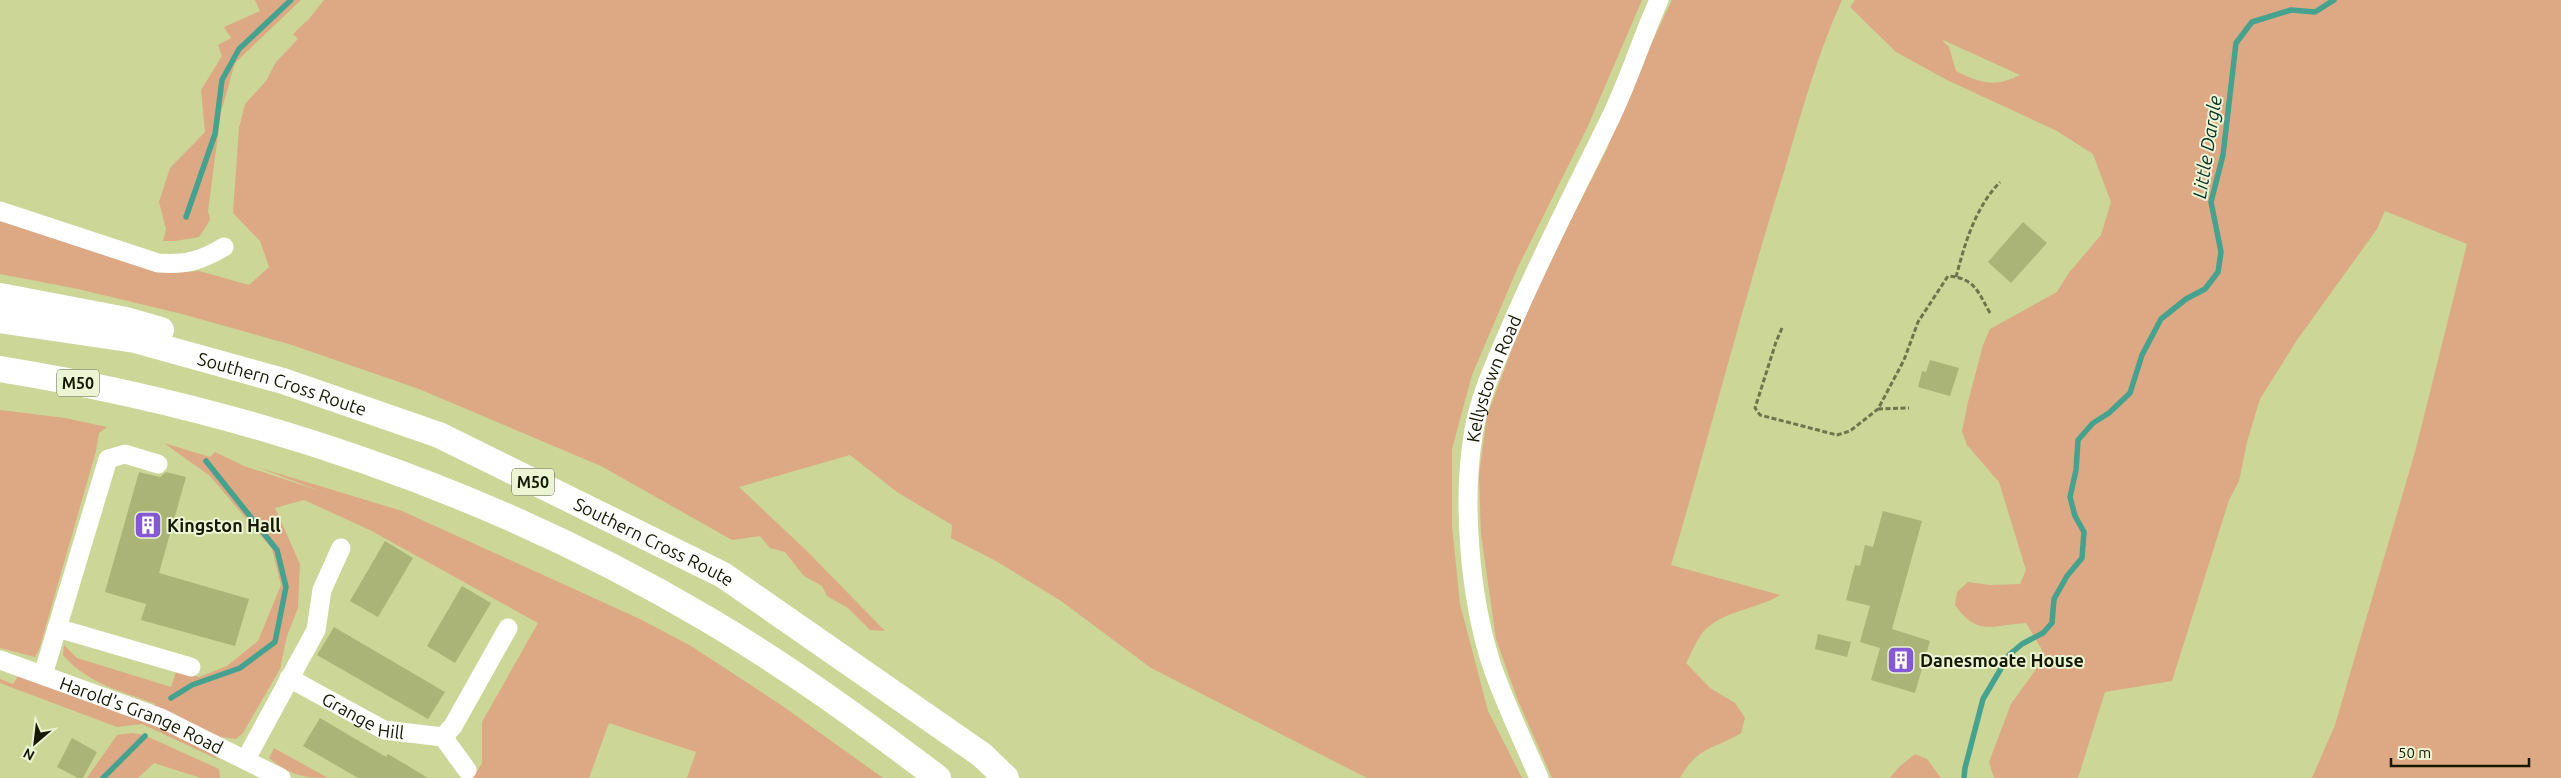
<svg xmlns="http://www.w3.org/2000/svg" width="2561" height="778" viewBox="0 0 2561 778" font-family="Ubuntu,sans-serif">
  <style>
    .green { fill: #dca984; fill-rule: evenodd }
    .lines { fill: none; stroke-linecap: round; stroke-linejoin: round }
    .stream { stroke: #45a28e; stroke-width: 5.5 }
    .building { fill: #a9b476 }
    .path { stroke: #6e754b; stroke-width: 3; stroke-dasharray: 5 2.5; stroke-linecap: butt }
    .minor { stroke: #fff; stroke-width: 19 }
    .highway { stroke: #fff; stroke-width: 26 }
    .labels { text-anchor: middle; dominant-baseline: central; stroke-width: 4; stroke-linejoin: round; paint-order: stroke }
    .shield { fill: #edf4d4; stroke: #565b41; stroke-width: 1 }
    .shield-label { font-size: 16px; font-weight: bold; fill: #151902 }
    .street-label { font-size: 18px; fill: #151902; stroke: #edf4d4 }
    .poi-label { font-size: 18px; font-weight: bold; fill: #151902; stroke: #edf4d4; text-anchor: start }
    .water-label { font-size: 19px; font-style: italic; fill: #06332a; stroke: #edf4d4 }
  </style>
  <rect width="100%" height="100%" fill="#cbd697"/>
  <!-- green -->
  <path class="green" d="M255,0h46l-66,63 -14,49 -13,99 2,9 -11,17 -24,4h-12l3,-12 -7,-27 11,-34 35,-36 -4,-42 21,-34 -4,-11 13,-7 -7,-11 36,-16z
    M324,0h1318l-54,126 -70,141 -46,108 -20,74v77l8,78 28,107 34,67h-155l-216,-110 -90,-67 -65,-40 -45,-23 1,-13 -55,-33 -47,-37 -111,32 67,63 79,81 -15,-1 -22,-22 -21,-12 -5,-10 -18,-10 -19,-24 -15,-4 -10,-12 -28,4 -131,-74 -182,-77 -127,-44 -110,-31 -104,-25 -78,-15v-53l151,48 21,4 27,-2 50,14 20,-18 -9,-26 -27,-28 6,-85 6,-24 21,-23 10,-19 22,-23 -5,-5 16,-15z
    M1672,0h170c-25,55 -41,114 -58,172 -41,130 -74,262 -113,393l109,30c-24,15 -57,15 -77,37 -7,9 -12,22 -17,31l24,25 25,15 10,15 -4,15c-28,17 -43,13 -61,45h-128l-35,-80 -21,-59 -15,-105 -2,-59 8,-59 29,-78 32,-74 59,-115 20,-54z
    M1855,0h706v778h-249l23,-53 80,-273 52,-208 -82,-33 -8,18 -80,111 -37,59 -13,43 -8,39 -10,19 -57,181 -67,11 -27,86h-84l-5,-16 22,-58 33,-46 -3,-10 -15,-25c-35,2 -48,14 -71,-18l2,-13 11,-10 22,3 30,-1 6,-14 -27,-88 -32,-37 -5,-14 6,-29 15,-57 7,-16 67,-37 11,-18 33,-39 10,-33 -18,-48 -36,-23 -110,-51 -51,-28 -46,-45zM1943,41v-1l77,35c-25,13 -40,8 -64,-4l-7,-24z
    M0,410l65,8 42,9 -8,6 -3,18 -57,199 -4,7 -35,-9z
    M164,443l46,14 5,-5 29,14 76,25 -63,-24 145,44 238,108 51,27 90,59 102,73h-196l9,-26 -87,-29 -20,55h-116l9,-15v-41l56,-99 -168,-93 -66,-30 -29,8 25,56 -2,44 -11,28 -7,33 -37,64 -7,6 -15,-2 -67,-31 1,-2c-35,-14 -66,-19 -92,-49l1,-10 13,13 94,29 5,-15 23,5 28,-11 31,-25 23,-56 -9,-36 -62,-73z
    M18,676l125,44 70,34 6,6 -77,-36 -25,3 -117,-44v-4l13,5z
    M132,733l12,2 75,34 1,9h-19l-47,-15 -16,15h-51l30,-43z
    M274,748l54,30c-28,0 -36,-3 -59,-20z
    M1915,754l12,5 14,19h-51l9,-11z"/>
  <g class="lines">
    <!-- stream -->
    <path class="stream" d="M186,217l29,-83 7,-54 17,-31 52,-49
      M171,698l21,-13 48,-17 35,-26 11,-55 -9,-37 -71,-89
      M103,778l42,-42
      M1964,778l1,-10 18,-69 26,-44 13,-11 21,-11 9,-10 2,-24 13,-23 15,-18 2,-26 -9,-16 -5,-19 6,-27 2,-30 15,-17 16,-10 21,-20 12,-38 19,-36 25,-20 19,-10 13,-17 3,-20 -10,-50 12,-47 13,-112 16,-21 39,-12 24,2 19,-12"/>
  </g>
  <!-- building -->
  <path class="building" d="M2023,222l24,21 -36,40 -23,-21z
    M1930,360l29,8 -9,28 -32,-9 4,-16 4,1z
    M139,472l21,5 6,-5 20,5 -27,96 90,26 -14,47 -94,-26 5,-16 -41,-12z
    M1883,511l39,10 -30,108 38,12 -15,52 -44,-13 9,-32 -20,-6 10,-36 -24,-6 9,-35 5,1 5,-21 8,2z
    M385,541l28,17 -35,59 -28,-16z
    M462,586l29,17 -36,60 -28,-17z
    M334,627l111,65 -17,27 -111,-64z
    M1818,634l33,8 -4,15 -32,-8z
    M320,718l66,39 2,-3 40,24h-70l-55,-32z
    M72,738l25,14 -14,26h-5l-21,-11z"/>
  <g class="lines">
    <!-- path -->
    <path class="path" d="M1956,277c9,-34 19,-69 44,-95
      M1782,328l-6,14 -21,66 5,7 77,20 13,-4 28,-22 26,-49 14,-38 30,-46c27,2 30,16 42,37
      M1878,409l31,-1"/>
    <!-- minor -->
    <g class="minor">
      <path d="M0,211l158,52c27,2 43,-2 66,-16"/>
      <path d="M57,628l134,39"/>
      <path id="s1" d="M0,660l161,58 120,60"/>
      <path d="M43,675l65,-216 17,-5 33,10"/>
      <path id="s2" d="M289,678l95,52 59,7 24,33"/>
      <path d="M443,737l10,-11 55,-98"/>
      <path d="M246,759l70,-129 6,-40 19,-42"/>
      <path id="s3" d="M1539,778c-16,-38 -35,-76 -48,-115 -21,-66 -29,-160 -18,-227 5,-36 21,-70 35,-103 30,-71 66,-140 100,-210 20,-40 33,-83 51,-123"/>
    </g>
    <!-- highway -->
    <g class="highway">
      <path d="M0,296l126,24 35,10"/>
      <path id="s4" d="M0,320l135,20 148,41 156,54 284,140 259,180 24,23"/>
      <path d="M0,369c248,40 491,122 707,250 80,47 157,103 231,159"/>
    </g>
  </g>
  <!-- icons -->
  <defs>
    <g id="building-square" transform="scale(1.4375)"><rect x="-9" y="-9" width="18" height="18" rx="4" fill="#8459d3" stroke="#edf4d4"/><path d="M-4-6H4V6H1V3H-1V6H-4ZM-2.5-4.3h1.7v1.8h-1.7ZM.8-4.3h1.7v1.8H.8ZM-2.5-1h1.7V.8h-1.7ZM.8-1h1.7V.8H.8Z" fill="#fff"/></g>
  </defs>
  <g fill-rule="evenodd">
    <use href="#building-square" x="148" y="525"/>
    <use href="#building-square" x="1901" y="660"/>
  </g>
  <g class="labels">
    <!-- shield labels -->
    <g class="shield">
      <rect x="57" y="369.5" width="42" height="27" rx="4"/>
      <rect x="512" y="468.5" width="42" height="27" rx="4"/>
    </g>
    <g class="shield-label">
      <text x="78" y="383">M50</text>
      <text x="533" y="482">M50</text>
    </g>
    <!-- street labels -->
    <g class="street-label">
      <text stroke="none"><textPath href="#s3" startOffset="415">Kellystown Road</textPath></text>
      <text stroke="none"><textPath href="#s4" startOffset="290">Southern Cross Route</textPath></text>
      <text stroke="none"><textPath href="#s4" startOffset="695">Southern Cross Route</textPath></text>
      <text stroke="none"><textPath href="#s2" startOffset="84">Grange Hill</textPath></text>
      <text stroke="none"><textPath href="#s1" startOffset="152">Harold's Grange Road</textPath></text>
    </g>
    <!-- poi labels -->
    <g class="poi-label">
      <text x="167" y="525">Kingston Hall</text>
      <text x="1920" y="660">Danesmoate House</text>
    </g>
    <!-- water labels -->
    <g class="water-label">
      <text transform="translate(2207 147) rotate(-81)">Little Dargle</text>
    </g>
  </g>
  <!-- north arrow -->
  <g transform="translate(35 743) rotate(208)" stroke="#edf4d4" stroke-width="4" paint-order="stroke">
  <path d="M0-4L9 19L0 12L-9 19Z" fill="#151902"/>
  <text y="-8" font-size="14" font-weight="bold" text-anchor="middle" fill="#151902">N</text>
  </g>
  <!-- scale -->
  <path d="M2391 758v8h138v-8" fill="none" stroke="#151902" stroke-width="2.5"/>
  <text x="2398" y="758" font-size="15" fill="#151902" stroke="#edf4d4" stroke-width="4" paint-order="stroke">50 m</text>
</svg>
